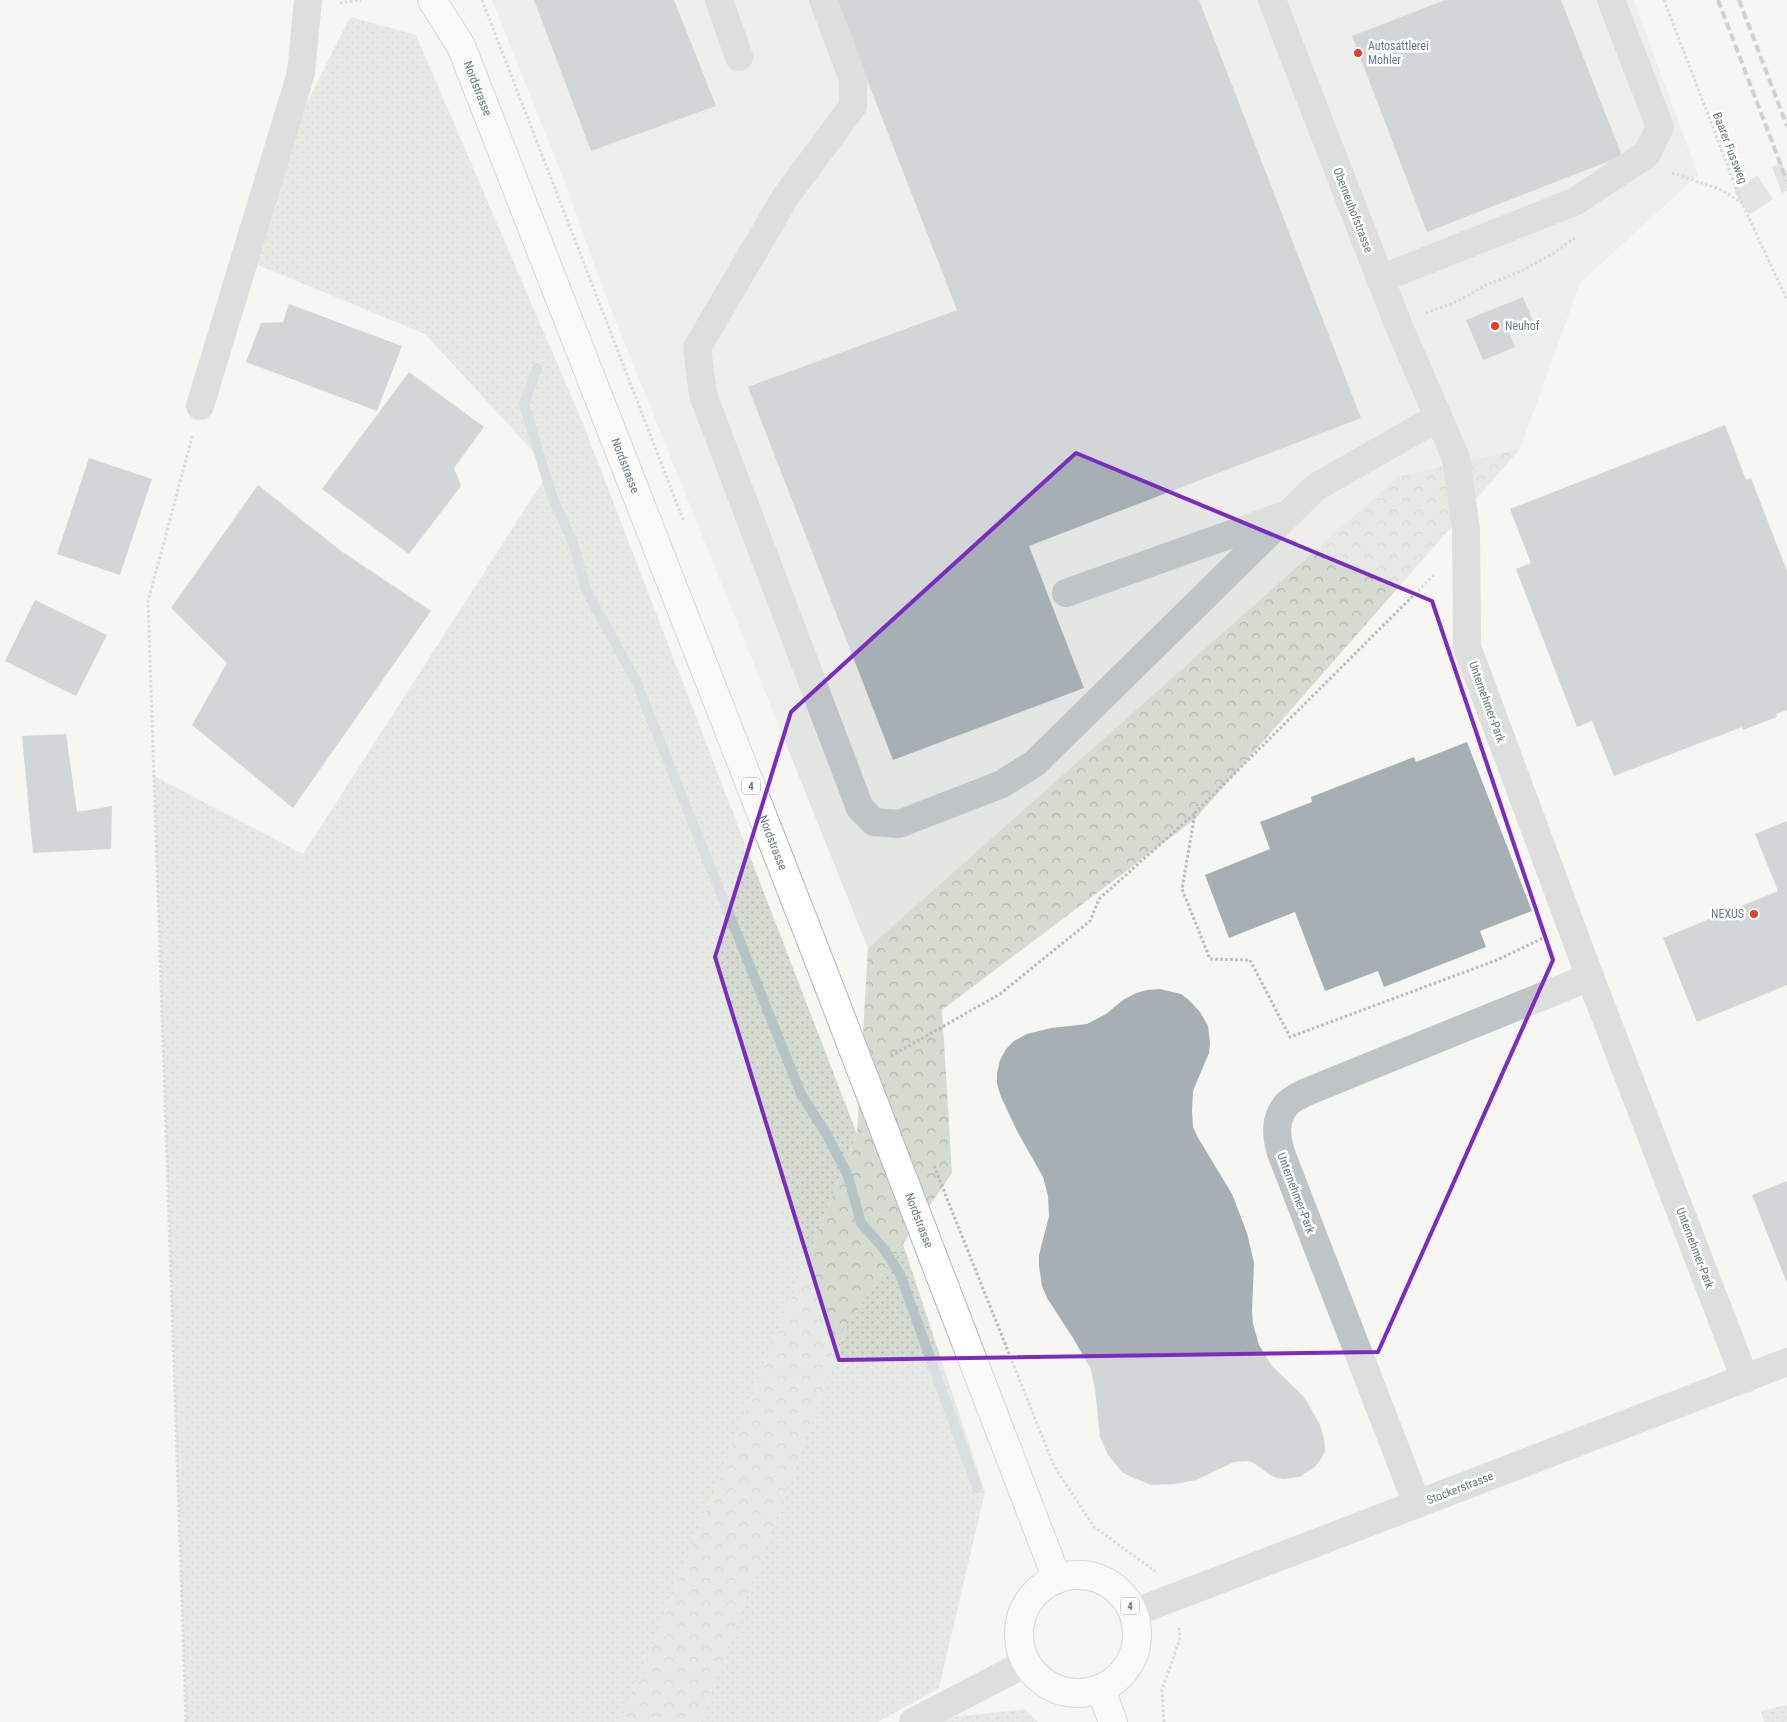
<svg xmlns="http://www.w3.org/2000/svg" width="1787" height="1722" viewBox="0 0 1787 1722" font-family="'Roboto Condensed',sans-serif">
  <style>
    .built { fill: #e4e6e4 }
    .grass { fill: url(#grass-dots) }
    .forest { fill: url(#forest-crowns) }
    .lines { fill: none; stroke-linecap: round; stroke-linejoin: round }
    .stream { stroke: #b6c4c7; stroke-width: 10 }
    .building { fill: #a6b0b4 }
    .minor-tunnel { stroke: #cad0d2; stroke-width: 28; stroke-dasharray: 28 14; stroke-linecap: butt }
    .major-casing { stroke: #b1b7ba; stroke-width: 30 }
    .path { stroke: #b7bbbe; stroke-width: 3; stroke-dasharray: 2.5 2.5; stroke-linecap: butt }
    .minor { stroke: #bfc4c7; stroke-width: 28 }
    .major { stroke: #fff; stroke-width: 28 }
    .rail { stroke: #9ea7ab; stroke-width: 4; stroke-dasharray: 8 4; stroke-linecap: butt }
    .marked { fill: none; stroke: #7b2cbf; stroke-width: 4; stroke-linejoin: round }
    .poi-dot { fill: #e33f26; stroke: #fff; stroke-width: 2 }
    .labels { text-anchor: middle; dominant-baseline: central; stroke-width: 5; stroke-linejoin: round; paint-order: stroke }
    .shield { fill: #fff; stroke: #93a1a9; stroke-width: 1 }
    .shield-label { font-size: 11px; font-weight: bold; fill: #657984 }
    .poi-label { font-size: 12px; fill: #657984; stroke: #fff; text-anchor: start }
    .street-label { font-size: 12px; fill: #657984; stroke: #fff }
  </style>
  <defs>
    <pattern id="grass-dots" width="8" height="8" patternUnits="userSpaceOnUse" patternTransform="scale(1.25)"><rect width="8" height="8" fill="#d6dbd2"/><path d="M2 2h.1M6 6h.1" fill="none" stroke="#b1b6b0" stroke-width="1.8" stroke-linecap="round"/></pattern>
    <pattern id="forest-crowns" width="20" height="18" patternUnits="userSpaceOnUse" patternTransform="scale(1.25)"><rect width="20" height="18" fill="#d6dbd2"/><path d="M2 6a3 3 0 1 1 6 0M12 15a3 3 0 1 1 6 0" fill="none" stroke="#b1b6b0"/></pattern>
  </defs>
  <rect width="100%" height="100%" fill="#f6f6f3"/>
  <!-- built -->
  <path class="built" d="M492,0h1142l64,175 -118,108 -60,166 -121,27 -531,472 -265,-659 -38,-106z"/>
  <!-- grass -->
  <path class="grass" d="M350,17l66,18 166,386 275,713 -235,588h-436l-32,-946 149,78 247,-384 -125,-136 -194,-80z
    M903,1244l82,248 -46,196 -61,34h-178l148,-398z
    M1787,1705v17h-23l-3,-11z
    M1025,1709l13,13h-108l5,-3z"/>
  <!-- forest -->
  <path class="forest" d="M1520,449l-325,370 -253,191 10,163 -104,151 -148,398h-78l235,-588 11,-186 531,-472z"/>
  <g class="lines">
    <!-- stream -->
    <path class="stream" d="M537,368l-13,36 29,95 20,43 13,48 50,91 165,413 26,41 21,41 13,47 23,26 16,25 77,214"/>
  </g>
  <!-- building -->
  <path class="building" d="M534,0h140l42,106 -125,45z
    M836,0h363l162,418 -332,128 55,142 -191,72 -145,-373 209,-77z
    M1445,0h116l61,156 -195,76 -75,-196z
    M1523,297l10,24 -24,10 6,16 -32,13 -17,-40z
    M289,304l113,42 -25,65 -131,-49 15,-39 22,-1z
    M409,372l75,55 -30,41 7,18 -52,68 -87,-65z
    M1725,425l21,55 5,-2 36,93v139l-11,4 1,3 -34,13 -1,-3 -128,49 -22,-55 -15,6 -61,-158 15,-6 -21,-54z
    M89,458l63,21 -32,96 -63,-21z
    M258,485l83,66 90,60 -138,197 -101,-83 35,-62 -56,-55z
    M35,600l72,35 -31,61 -71,-35z
    M66,734l11,78 35,-6 -1,43 -78,4 -11,-117z
    M1467,742l65,169 -52,20 6,16 -102,40 -6,-16 -53,20 -30,-79 -66,26 -24,-63 65,-26 -10,-27 52,-20 -1,-5 103,-40 2,5z
    M1787,821v164l-90,37 -34,-84 115,-47 -23,-57z
    M1160,989l21,5 8,6 11,12 8,14 2,17 -1,10 -16,38 -1,19 1,17 4,9 35,58 15,39 7,30 -2,48 1,13 6,21 13,21 32,31 6,10 10,18 4,13 1,13 -5,9 -5,7 -16,10 -15,2 -7,-1 -7,-3 -16,-12 -6,-2 -14,1 -38,18 -21,4 -23,1 -21,-8 -9,-5 -14,-17 -8,-18 -5,-48 -4,-20 -18,-31 -26,-40 -5,-12 -3,-20v-11l10,-39 -1,-20 -5,-19 -26,-46 -16,-34 -4,-13v-11l3,-13 6,-11 8,-8 13,-7 24,-6 36,-4 19,-10 17,-14 13,-7 11,-3z
    M1787,1181v102l-35,-88z"/>
  <g class="lines">
    <!-- minor-tunnel -->
    <path class="minor-tunnel" d="M1742,203l32,-22 13,-5"/>
    <!-- major casing -->
    <g class="major-casing">
      <g id="major">
        <path id="s1" d="M432,0l29,46 359,917 237,616"/>
        <circle cx="1078" cy="1634" r="59"/>
        <path d="M1101,1690l12,32"/>
      </g>
    </g>
    <!-- path -->
    <path class="path" d="M482,0l202,522
      M1664,0l78,203 45,97
      M340,3l21,-3
      M1672,173l50,17 20,13
      M1426,313l34,-13 26,-15 33,-13 35,-19 22,-16
      M1434,575l-239,238 -13,76 28,70 40,1 40,77 207,-77 46,-22
      M891,1056l109,-62 90,-73 9,-22 95,-85
      M934,1166l120,300 40,61 61,44
      M186,1722l-38,-1121 45,-167
      M1164,1722l-2,-32 18,-52 -1,-10"/>
    <!-- minor -->
    <path class="minor" d="M719,0l20,57
      M823,0l30,79v27l-67,90 -89,152 6,47 157,413 14,14 25,2 103,-40 33,-21 281,-276 121,-69
      M1272,0l126,324 58,134 10,71 1,118 123,330
      M1380,279l194,-77 73,-48 13,-27 -49,-127
      M200,406l101,-333 7,-73
      M1066,593l216,-77
      M1417,1504l-136,-351c-5,-17 -7,-34 6,-49 3,-4 12,-8 17,-11l286,-116 155,402
      M1133,1613l654,-251
      M913,1722l113,-59"/>
    <!-- major -->
    <use href="#major" class="major"/>
    <!-- rail -->
    <path class="rail" d="M1718,0l69,181
      M1739,0l48,126"/>
  </g>
  <!-- marked area -->
  <path d="M0 0H1787V1722H0ZM1076,453l356,148 121,359 -175,392 -539,8 -124,-403 76,-245z" fill="#f6f6f3" fill-opacity=".55" fill-rule="evenodd"/>
  <path class="marked" d="M1076,453l356,148 121,359 -175,392 -539,8 -124,-403 76,-245z"/>
  <!-- markers -->
  <g class="poi-dot">
    <circle cx="1358" cy="53" r="5"/>
    <circle cx="1495" cy="326" r="5"/>
    <circle cx="1754" cy="914" r="5"/>
  </g>
  <g class="labels">
    <!-- shield labels -->
    <g class="shield">
      <rect x="742" y="777.5" width="18" height="17" rx="4"/>
      <rect x="1121" y="1597.5" width="18" height="17" rx="4"/>
    </g>
    <g class="shield-label">
      <text x="751" y="786">4</text>
      <text x="1130" y="1606">4</text>
    </g>
    <!-- poi labels -->
    <g class="poi-label">
      <text x="1368" y="46">Autosattlerei<tspan x="1368" dy="14">Mohler</tspan></text>
      <text x="1505" y="326">Neuhof</text>
      <text x="1744" y="914" text-anchor="end">NEXUS</text>
    </g>
    <!-- street labels -->
    <g class="street-label">
      <text stroke="none"><textPath href="#s1" startOffset="100">Nordstrasse</textPath></text>
      <text transform="translate(1730 148) rotate(69)">Baarer Fussweg</text>
      <text transform="translate(1353 210) rotate(69)">Oberneuhofstrasse</text>
      <text stroke="none"><textPath href="#s1" startOffset="505">Nordstrasse</textPath></text>
      <text transform="translate(1487 702) rotate(70)">Unternehmer-Park</text>
      <text stroke="none"><textPath href="#s1" startOffset="910">Nordstrasse</textPath></text>
      <text transform="translate(1296 1193) rotate(69)">Unternehmer-Park</text>
      <text stroke="none"><textPath href="#s1" startOffset="1315">Nordstrasse</textPath></text>
      <text transform="translate(1695 1248) rotate(69)">Unternehmer-Park</text>
      <text transform="translate(1460 1488) rotate(-21)">Stockerstrasse</text>
    </g>
  </g>
</svg>
